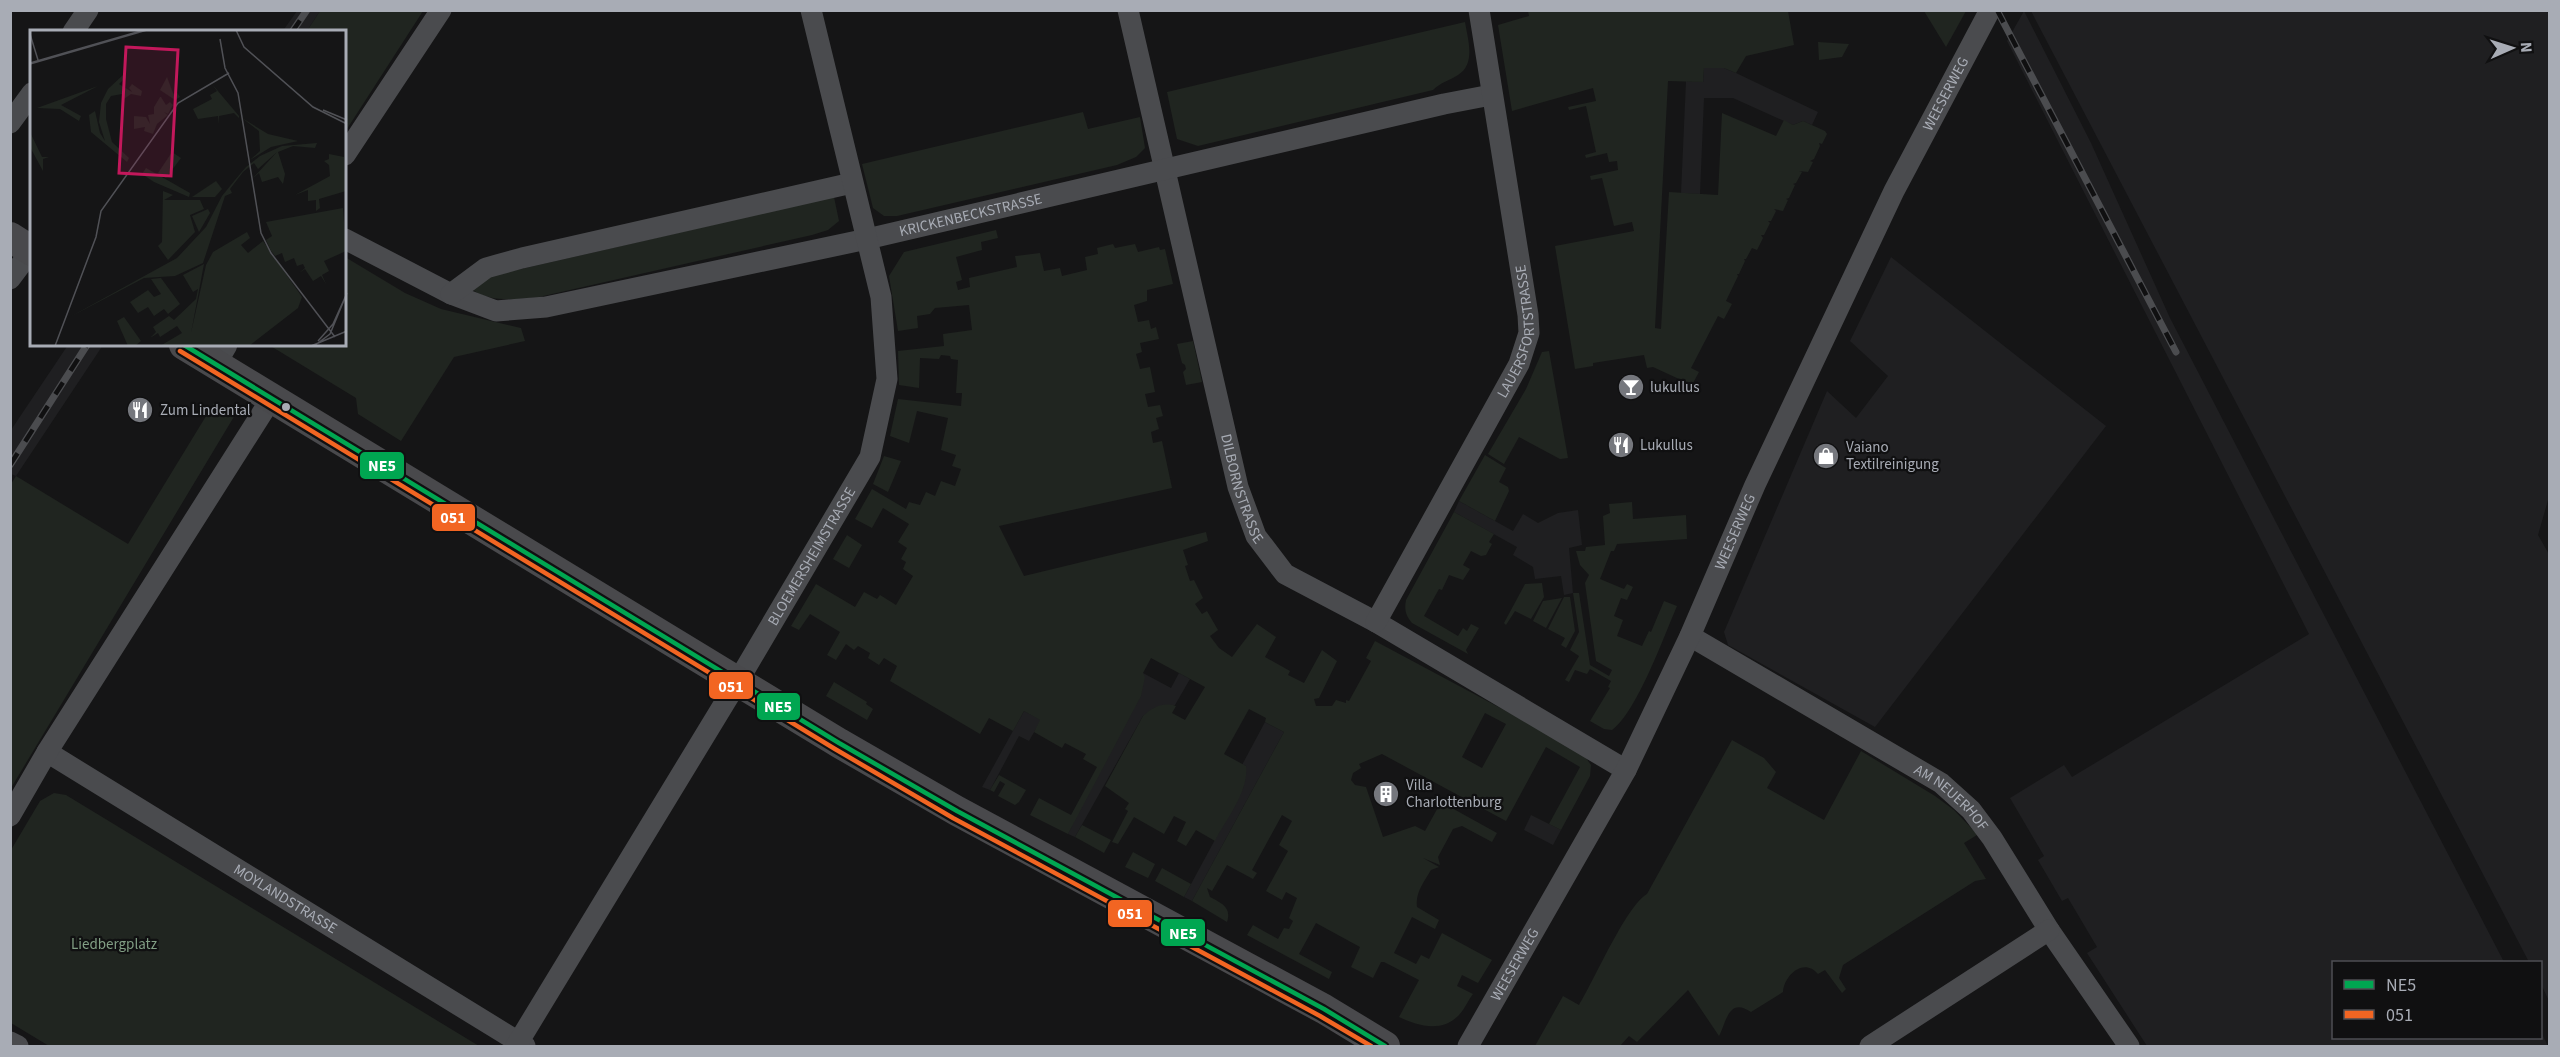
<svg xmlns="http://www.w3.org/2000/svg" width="2560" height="1057" viewBox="0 0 2560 1057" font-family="'Source Sans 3',sans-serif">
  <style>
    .built { fill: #1f1f21 }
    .green { fill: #202520; fill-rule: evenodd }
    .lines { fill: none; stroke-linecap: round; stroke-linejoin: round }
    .street { stroke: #4a4b4e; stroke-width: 21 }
    .secondary { stroke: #49494c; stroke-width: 30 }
    .rail-casing { stroke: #4b4c4f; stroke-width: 7 }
    .rail { stroke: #101011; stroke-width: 4.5; stroke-dasharray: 14; stroke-linecap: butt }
    .bus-1-casing { stroke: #101011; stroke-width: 9 }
    .bus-2-casing { stroke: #101011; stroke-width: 9 }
    .bus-1 { stroke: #00a651; stroke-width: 4.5 }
    .bus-2 { stroke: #f26522; stroke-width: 4.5 }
    .bus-dot { fill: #a8acb5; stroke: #101011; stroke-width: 2 }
    .labels { text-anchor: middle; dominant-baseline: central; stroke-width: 4.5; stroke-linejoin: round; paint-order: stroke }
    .street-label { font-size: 15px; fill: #a8acb5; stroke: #101011 }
    .poi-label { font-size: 15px; fill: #a8acb5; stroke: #101011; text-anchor: start }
    .park-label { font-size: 15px; fill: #819e84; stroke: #101011 }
    .inset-road { fill: none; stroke: #505156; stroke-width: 1.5 }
    .view { fill: #c2185b; fill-opacity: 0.15; stroke: #c2185b; stroke-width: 3 }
    .inset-edge { fill: none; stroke: #a8acb5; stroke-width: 3 }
    .line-badge { stroke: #101011; stroke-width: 2 }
    .badge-label { font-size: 16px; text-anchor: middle; font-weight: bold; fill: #fff }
  </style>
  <rect width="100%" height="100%" fill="#151516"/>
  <!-- built -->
  <path class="built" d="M297,11h23l-13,20 -25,1z
    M2024,11l67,132 79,175 334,644h-170v76h206l1,-6 7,14h-401l-60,-93 10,-6 -29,-49 -6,3 -24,-41 6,-4 -34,-58 54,-33 8,12 237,-143 -302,-593z
    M2031,11h516l3,6v476l-12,42 12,21 -1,445 -8,-17 -1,-22h-11z
    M1704,68h20l12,5 82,39 -6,13 -9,-4 -10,4 -60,-27h-29l-4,96 -19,-1 5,-112 17,1z
    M1891,257l215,169 -231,301 -147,-82 -4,-13 103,-241 29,27 32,-42 -38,-35z
    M68,345h35l-87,131 -5,-2v-44z
    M1459,501l54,30 10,-17 15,9 20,-10 20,-3 4,35 -13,3 4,45 -9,2 -3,-19 -26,3 -2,-12 -20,-12 4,-8 -63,-35z
    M1143,673l28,15 8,-15 11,6 -15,26 -32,11 -68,121 -7,-3z
    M1024,711l17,9 -12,21 -10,-5 -29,54 -8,-3z
    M1265,722l19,10 -92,169 -8,-4 59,-109 3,-22 -4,-1z
    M1531,815l30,15 -8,15 -29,-15z"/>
  <!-- green -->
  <path class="green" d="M320,11h103l-78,121v-100l-38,-1z
    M1528,11h260l6,34 -48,11 -10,17 -12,-5h-20l-1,14 -35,-1 -13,247 6,1 8,-137 49,3 4,-82 54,23 8,-16 9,5 10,-4 22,10 2,3 -5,10 -3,-1 1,3 -6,13 -4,2 3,1 -5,10 -9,-1 3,1 -6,11 -3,1 2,1 -6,13 -3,1 2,1 -5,11 -9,-2 2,2 -5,10h-3l2,2 -6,12h-3l2,3 -6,12 -5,-2 -6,11h-2l1,2 -6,13h-2l1,2 -12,25 6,3 -8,15 -6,-3 -27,52 8,4 -7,13 -39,-18 -6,1 -3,-13 -51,8v3l-18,3 -20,-123 79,-15 -2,-9 -18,4 -12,-48 -11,2 -1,-4 28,-6 -1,-9 -8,1 -2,-9 -21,5 -1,-3 11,-3 -10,-46 -17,4 -1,-3 28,-6 -3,-13 -81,23 -14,-86 31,-9z
    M1924,11h42l-20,36z
    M1465,22c3,18 11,42 -7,53 -9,6 -17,7 -25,15l-235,56 -21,-7 -10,-47z
    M1818,42l31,2 -7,13 -23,3z
    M1083,112l5,17 52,-12 5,31 -9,9 -19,8 -220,51h-13l-11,-8 -11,-44z
    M834,197l5,24 -11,9 -16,5 -273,62c-20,2 -49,6 -66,-7l9,-12z
    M996,230l2,8 -17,4 1,8 -26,7 6,23 -6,2 2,8 12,-3 -1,-9 48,-11 -2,-11 25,-3 4,18 16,-3 2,8 25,-6 -2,-13 13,-3 -1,-6 16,-4 2,4 20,-4 3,8 21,-5 1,3 5,-1 8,35 -26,6v11l-13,4 4,17 11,-2 2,9 5,-2 3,12 -19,4 2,9 -6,2 4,15 10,-2 5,25 -10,2 3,13 12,-2 3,11 -7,2 3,11 -8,3 2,11 9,-2 10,47 -173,38 25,50 182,-44 2,9 -25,9 5,15 -3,1 5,15 4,-1 9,18 -8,6 7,10 5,-3 11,19 -8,6 9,12 13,9 25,-33 19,13 -11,20 25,14 -2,4 16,8 18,-33 15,11 -18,37 -5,1 2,7h16l4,-6 10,3v-3l3,1 22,-40 -5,-3 9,-17 206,110 10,14 -1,11 -29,54 -12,-6 31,-57 -34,-20 -40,74 -124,-67 -23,10 2,4 -8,5 -2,7 4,5 11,2 17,50 32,-11 10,5 16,-29 56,31 -5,9 -30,-16 -9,3 -15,28 2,8 -17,-7 16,9 -8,3c-7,12 -16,23 -14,37l22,13 -4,9 -23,-12 -18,36 22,11 5,-9 8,4 13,-26 50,27 -14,23 -16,-8 -5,11 16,8c-5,6 -8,15 -14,21 -17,18 -41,11 -60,2l20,-37 -35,-18h-3l-8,16 -22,-11 9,-20 -44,-24 -17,31 33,18 -3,7 -82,-44 6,-10 25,14 6,-11 5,1 4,-8 -4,-3 8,-20 -11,-6 -4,8 -16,-9 22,-40 -9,-6 13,-24 -10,-6 -30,55 5,3 -4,6 -26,-14 -15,26 -5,-3 3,9c11,6 22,10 17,25l-35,-21 92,-169 -19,-10 1,-4 -17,-9 -25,45 22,12c3,26 -20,53 -31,75l-19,-11 -10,16 -9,-5 9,-19 -12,-6 -10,18 -30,-17 -16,27 -6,-2 16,-31 -3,-2 4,-6 -24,-17 38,-70c10,-9 20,-14 33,-10l-4,7 13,7 20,-33 -54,-29 -8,15 2,4 -4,19 -73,138 -38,-19 9,-17 32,17 26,-48 -14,-8 3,-5 -21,-11 -3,5 -28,-16 6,-12 -16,-9 -11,20 -24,-13 -9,16 -90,-53 7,-15 -13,-8 -5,7 -11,-7 2,-5 -12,-7 -4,4 -8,-6 -10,16 -9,-5 13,-23 -30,-18 -11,16 -8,-4 25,-42 39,23 9,-15 13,7 3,-4 16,10 17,-29 -10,-7 3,-7 -5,-3 6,-11 -9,-6 11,-18 -26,-16 -11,20 -17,-9 17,-30 34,20 3,-7 11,3 6,-13 9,4 6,-15 14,5 6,-17 -9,-3 4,-11 -15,-5 7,-32 -31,-7 -8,32 -19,-7 8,-37 63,7 1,-13h-6l2,-33 -7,-1 -1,-3 -9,-1 -2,4 -19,-1 -1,30 -20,-3 -1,-34 46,-5 -1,-12 29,-4 -3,-25 -34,3 -5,6 -13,2 1,12 -20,3 -9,-55 15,-24zM1485,713l21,11 -24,44 -20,-11z
    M345,257l60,36 36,16 80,19 4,13 -71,16 -53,84 -43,-27 -2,-16 -87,-53h76z
    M1193,341l9,41 -16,3 -3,-13 3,-3 -1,-4 -3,-2 -5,-19z
    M1549,351l19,107 -8,1 -41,-22 -15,27 -16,-10 38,-65 16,-37z
    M214,403l21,12 -224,373v-304l5,-8 112,68z
    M1485,455l21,13 -7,14 9,5 1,4 -14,30 -36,-20z
    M884,456l17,5 -13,31 -15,-8z
    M1632,502l1,17 53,-4 1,24 -70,5 -3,7h-3l-11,28 24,10 3,-5 6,3 -6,13 -6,-2 -7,18 9,4 -6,16 25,10 7,-15 2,1 13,-31 13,5c-13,30 -40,106 -65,124l-8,-1 -14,-8 20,-33 -2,-1 3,-6 -21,-12 -3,5 -12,-4 -6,12 -4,-2 14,-24 -9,-6 9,-18 -6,-39h6l11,72 19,11 3,-6 -16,-9 -11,-78 4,-8 -9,-10 -4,-14h9l1,-4 19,-2 -2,-29 7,-3 -1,-9z
    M1454,512l40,22 -5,8 3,2 -6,11 -5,1 -10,-5 -8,14 7,4 -7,11 -14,-5 -7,15 -3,-1 -15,27 34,20 5,-8 4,3 4,-7 8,4 -13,22 2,4 -56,-31c-6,-7 -8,-13 -6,-23z
    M847,535l15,10 -13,23 -16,-9z
    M1542,583l2,14 -13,22 -16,-8 -9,14 -2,-2 21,-39z
    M1564,597h6l5,34 -9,17 -5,-3 4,-7 -17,-9z
    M1562,598l-16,30 -13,-7 10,-20z
    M834,682l33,20 -1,2 7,5 -6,11 -41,-24z
    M1732,740l32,18 12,14 -9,16 57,32 37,-69 74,45 19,14 21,22 2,3 -13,8 22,36 -11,2 -132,84 -4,13 7,11 -4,4 -17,-23 -7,4c-14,-17 -34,1 -35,18l-32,20c-23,-16 -25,12 -32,24l-31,-46 -51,52 -8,-6 -9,10h-85l28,-50 16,9c15,-24 47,-99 68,-111z
    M999,775l27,15 -7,12 -4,3 -17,-9 7,-12 -5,-3 -6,11 -4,-2z
    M54,793l12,2 413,251h-430l-38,-23v-173l29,-49z
    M1082,825l29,15 -7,13 -29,-16z
    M1133,852l22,12 -7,14 -23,-11z
    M1162,868l29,16 -7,13 -29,-16z"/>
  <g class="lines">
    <!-- street -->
    <g class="street">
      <path id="s1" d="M1128,10l110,477 18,49 29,38 91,48 250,148"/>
      <path d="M73,32l15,-22"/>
      <path d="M10,123l22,-30"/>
      <path d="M345,155l96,-145"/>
      <path id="s2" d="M345,239l106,55 45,17 50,-4 321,-68 577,-135 47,-9"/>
      <path d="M10,279l21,-28"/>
      <path d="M451,294l35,-26 36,-10 330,-75"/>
      <path d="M216,364l11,-19"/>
      <path id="s3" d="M1376,622l143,-258 10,-31 -1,-18 -49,-305"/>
      <path id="s4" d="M1690,636l251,147 30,27 21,28 57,92 80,116"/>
      <path id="s5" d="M47,752l478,294"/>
      <path d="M10,816l37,-64 224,-353"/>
      <path d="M10,1042l8,4"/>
      <path id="s6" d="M516,1046l222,-365 132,-224 17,-78 -6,-82 -70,-287"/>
      <path id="s7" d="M1468,1046l158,-276 64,-134 65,-151 139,-294 96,-181"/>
      <path d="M1870,1046l179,-116"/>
    </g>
    <!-- secondary -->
    <path class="secondary" d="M10,237l22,14
      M184,345l655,398 118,68 367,198 61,37"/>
    <!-- rail casing -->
    <g class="rail-casing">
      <path id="rail" d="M1997,10l179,342
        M292,32l15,-22
        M10,465l77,-120"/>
    </g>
    <!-- rail -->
    <use href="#rail" class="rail"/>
    <!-- bus-1 casing -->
    <g class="bus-1-casing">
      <path id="bus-1" d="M184,345l655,398 118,68 367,198 61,37"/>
    </g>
    <!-- bus-2 casing -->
    <g class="bus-2-casing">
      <path id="bus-2" d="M180,351l655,398 118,69 367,198 51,30"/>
    </g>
    <!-- bus-1 -->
    <use href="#bus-1" class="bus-1"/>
    <!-- bus-2 -->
    <use href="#bus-2" class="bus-2"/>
  </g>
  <!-- icons -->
  <defs>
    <g id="bar-disc" transform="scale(1.35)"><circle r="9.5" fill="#75777d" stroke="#101011"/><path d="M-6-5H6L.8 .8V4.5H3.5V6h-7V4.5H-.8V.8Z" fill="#fff"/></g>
    <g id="restaurant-disc" transform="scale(1.35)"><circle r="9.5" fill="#75777d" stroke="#101011"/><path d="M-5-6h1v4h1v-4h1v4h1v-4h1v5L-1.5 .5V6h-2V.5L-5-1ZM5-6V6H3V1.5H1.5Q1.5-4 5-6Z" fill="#fff"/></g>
    <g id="shop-disc" transform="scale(1.35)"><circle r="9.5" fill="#75777d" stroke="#101011"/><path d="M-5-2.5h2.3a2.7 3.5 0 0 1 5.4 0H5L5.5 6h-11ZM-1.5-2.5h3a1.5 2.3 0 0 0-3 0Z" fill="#fff"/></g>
    <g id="building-disc" transform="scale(1.35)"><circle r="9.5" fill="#75777d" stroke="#101011"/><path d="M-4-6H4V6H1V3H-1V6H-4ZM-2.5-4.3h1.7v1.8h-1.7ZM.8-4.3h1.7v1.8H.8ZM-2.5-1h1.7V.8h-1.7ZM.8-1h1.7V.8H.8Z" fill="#fff"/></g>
  </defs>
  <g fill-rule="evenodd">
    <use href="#bar-disc" x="1631" y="387"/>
    <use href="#restaurant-disc" x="140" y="410"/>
    <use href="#restaurant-disc" x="1621" y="445"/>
    <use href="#shop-disc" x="1826" y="456"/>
    <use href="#building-disc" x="1386" y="794"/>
  </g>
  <!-- markers -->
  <circle class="bus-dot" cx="286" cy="407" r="5"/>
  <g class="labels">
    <!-- street labels -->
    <g class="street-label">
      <text stroke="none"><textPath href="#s7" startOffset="1066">WEESERWEG</textPath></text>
      <text stroke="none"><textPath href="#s2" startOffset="652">KRICKENBECKSTRASSE</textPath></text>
      <text stroke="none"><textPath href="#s3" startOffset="327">LAUERSFORTSTRASSE</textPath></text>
      <text stroke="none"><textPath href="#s1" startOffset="492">DILBORNSTRASSE</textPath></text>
      <text stroke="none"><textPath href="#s7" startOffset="580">WEESERWEG</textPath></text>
      <text stroke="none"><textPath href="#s6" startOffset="572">BLOEMERSHEIMSTRASSE</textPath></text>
      <text stroke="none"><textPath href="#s4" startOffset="308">AM NEUERHOF</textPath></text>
      <text stroke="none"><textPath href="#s5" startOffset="280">MOYLANDSTRASSE</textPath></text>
      <text stroke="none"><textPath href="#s7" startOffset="94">WEESERWEG</textPath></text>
    </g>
    <!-- poi labels -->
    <g class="poi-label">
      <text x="1650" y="387">lukullus</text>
      <text x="160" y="410">Zum Lindental</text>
      <text x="1640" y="445">Lukullus</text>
      <text x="1846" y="447">Vaiano<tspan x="1846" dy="17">Textilreinigung</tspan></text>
      <text x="1406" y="785">Villa<tspan x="1406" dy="17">Charlottenburg</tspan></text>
    </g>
    <!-- park labels -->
    <g class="park-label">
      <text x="114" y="944">Liedbergplatz</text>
    </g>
  </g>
  <!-- overview -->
  <g transform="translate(30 30)">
    <rect width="316" height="316" fill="#151516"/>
    <path d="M93,45l3,2 -7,7 13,8 -3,-4 3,-4 10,7 -1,5 -10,-2 -7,5 -2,-5 -11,2 -5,8v15l6,23 17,16 -2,4 -36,-30 -2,-17 6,-4 5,22 5,8 -6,-19 2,-19 7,-14zM137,47l6,16 2,3 1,-5 4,6 -5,3 -15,-10zM182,54l27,32v2l-5,-5 -15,3v8l-1,-8 -20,3 -5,-10 19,-10 -2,-4 7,-4zM68,56l-37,19 20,11 -2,5 -19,-12 -23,-1zM131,67l5,8 4,-3 3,3 -5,9 -4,-2 4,3 -11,9 -4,10 -9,-3 1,-4 -11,2v-13l12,1 4,7 -2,-9 6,-1v-7l6,-10h1l3,1zM212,88l26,16 30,7 -27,6 -21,13 10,-9 -1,-20zM0,102l12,25h7l-6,2v12l-13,-24zM287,113l-2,5 -22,-2 -15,6 7,22 -2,10 -5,-7 -16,5 -3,-9 -6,5 24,-26 -19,17 -4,-6 -11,9 -13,17 2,4 -7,3 -22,67 -28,13 -31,2 -76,40 109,-60 29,-31 16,-31 13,-16 11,-13 14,-11 22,-10zM142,122l9,6 -15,20 -8,-5zM299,124l15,3 2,34 -27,8 1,9 -4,3v-11l-8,1v-11l-13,5 35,-19 -1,-11 -5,-4 5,-2zM109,134l51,29 -1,4 -35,-15 -12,-8 4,-6zM186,151l6,8 -7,8h-23zM133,161l10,4 -9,5h36l4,9 -14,6 5,17 -27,28 -10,-14 4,-4zM313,178l3,43 -22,10 5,10 -7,4 4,9 -5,-8 -8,5 -8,-12 -6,4 6,-5 -2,-4 -6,2 -3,-8 -9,4 -3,-9 -7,3 -4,-5 -5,-11 6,-4 -6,-14zM178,179l2,4 -11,19 -7,-16zM217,202l3,6 -9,7 7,8 15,-12 39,56 -4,11 -49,38h-89l22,-13 -5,-7 -17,11 -2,-4 -8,5 6,-6 -3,-5 16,-11 5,4 22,-21 2,-10 -5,3 -10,-17 21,-11 -13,69 15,-68 7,-13zM131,248l19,26 -12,10 -4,-5 -10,7 -6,-9 -10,6 -8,-11 18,-12 6,7 7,-3 -10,-15zM94,287l17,24 -6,5h-7l-11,-25z" fill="#202520"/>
    <path class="inset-road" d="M206,0l8,17 69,60 34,17M0,4l8,26M190,9l5,29 13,25 23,140 10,20 64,84M0,33l114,-33M0,34l117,-34M293,80l24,10M288,311l15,-17 14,-31M25,316l41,-109 5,-26 77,-108 51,-30M281,316l36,-15M284,316l16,-12 17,-41"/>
    <path class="view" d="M96,17l52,3 -7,126 -52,-3z"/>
    <rect width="316" height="316" class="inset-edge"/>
  </g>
  <g class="line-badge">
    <rect x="359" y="451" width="46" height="29" rx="6" fill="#00a651"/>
    <rect x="431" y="503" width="45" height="29" rx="6" fill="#f26522"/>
    <rect x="708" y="671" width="46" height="29" rx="6" fill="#f26522"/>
    <rect x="756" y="692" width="45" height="29" rx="6" fill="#00a651"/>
    <rect x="1107" y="899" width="46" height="29" rx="6" fill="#f26522"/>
    <rect x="1160" y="918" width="46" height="29" rx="6" fill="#00a651"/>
  </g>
  <g class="badge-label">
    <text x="382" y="471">NE5</text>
    <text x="453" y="523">051</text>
    <text x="731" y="692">051</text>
    <text x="778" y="712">NE5</text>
    <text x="1130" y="919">051</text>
    <text x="1183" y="939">NE5</text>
  </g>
  <!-- border -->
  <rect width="2560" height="1057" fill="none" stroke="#a8acb5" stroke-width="24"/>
  <!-- legend -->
  <rect x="2332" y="961" width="210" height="78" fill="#101011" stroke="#4d4e53" stroke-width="1.5"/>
  <rect x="2344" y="980" width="30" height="9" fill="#00a651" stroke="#4d4e53" stroke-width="1.5"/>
  <text x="2386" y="991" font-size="18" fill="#a8acb5">NE5</text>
  <rect x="2344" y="1010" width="30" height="9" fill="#f26522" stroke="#4d4e53" stroke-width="1.5"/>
  <text x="2386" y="1021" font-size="18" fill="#a8acb5">051</text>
  <!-- north arrow -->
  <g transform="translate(2512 48) rotate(87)" stroke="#101011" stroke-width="4.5" paint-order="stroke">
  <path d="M0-4.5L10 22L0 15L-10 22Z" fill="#a8acb5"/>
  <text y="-9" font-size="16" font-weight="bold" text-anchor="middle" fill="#a8acb5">N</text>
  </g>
</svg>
